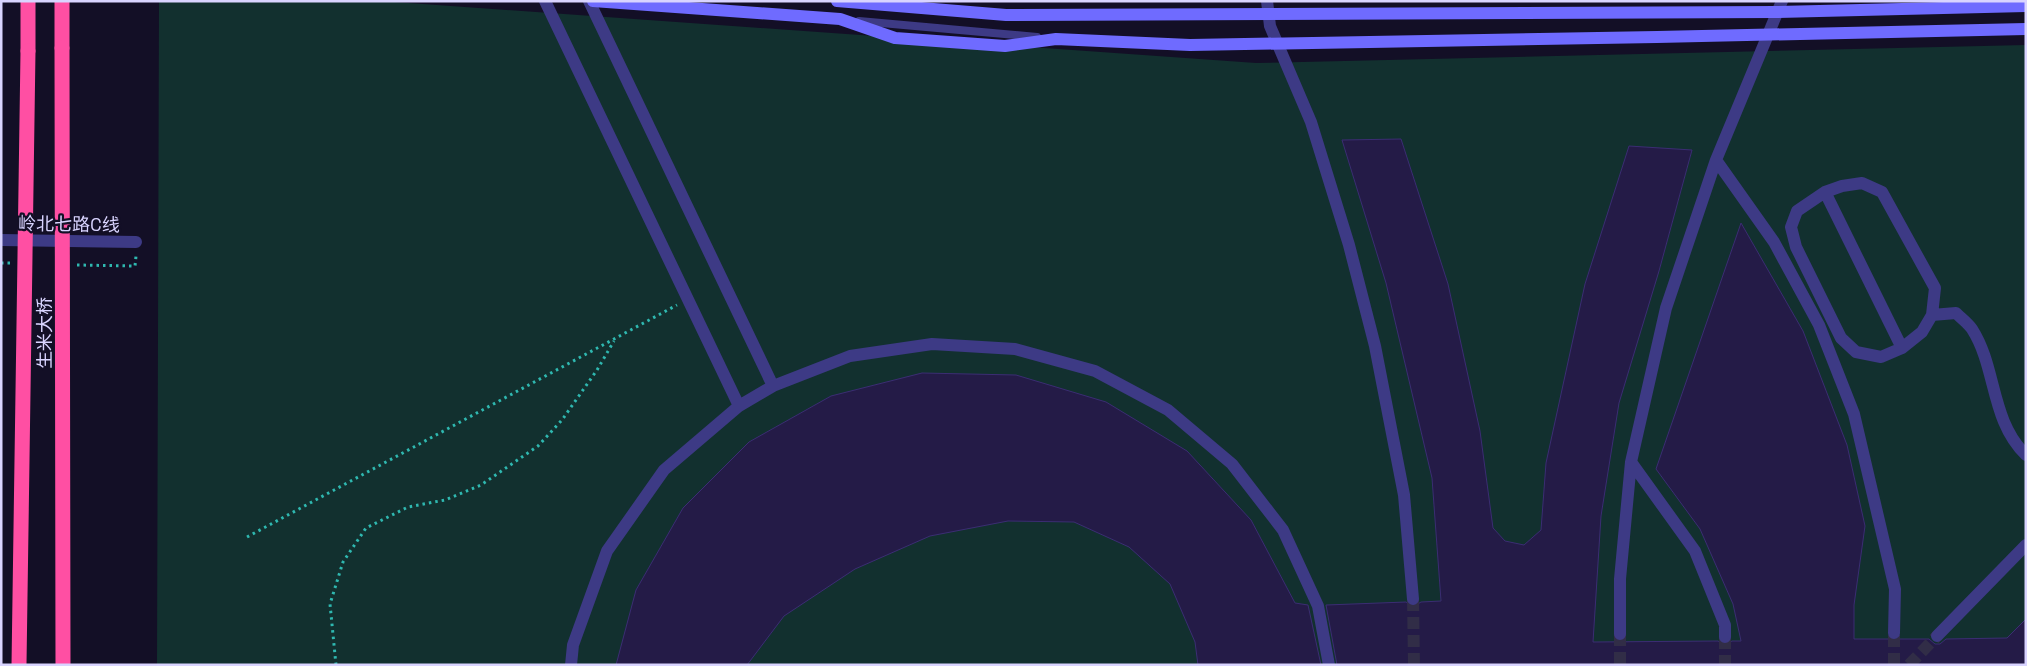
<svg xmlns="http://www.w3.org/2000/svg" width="2027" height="666" viewBox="0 0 2027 666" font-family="'Space Grotesk','Noto Sans SC',sans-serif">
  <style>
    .green { fill: #12302f }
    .building { fill: #241b47; stroke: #3b2d73 }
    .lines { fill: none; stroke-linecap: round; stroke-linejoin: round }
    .street-tunnel { stroke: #312d47; stroke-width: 12; stroke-dasharray: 12 6; stroke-linecap: butt }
    .path { stroke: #2fb8b0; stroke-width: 3; stroke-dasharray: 2.5 4; stroke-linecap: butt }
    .lane { stroke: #3d3a85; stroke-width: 8 }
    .street { stroke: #3d3a85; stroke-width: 12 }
    .secondary { stroke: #6f6bff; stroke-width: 12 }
    .highway { stroke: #ff4fa3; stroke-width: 15 }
    .highway-bridge { stroke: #ff4fa3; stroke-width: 15 }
    .labels { text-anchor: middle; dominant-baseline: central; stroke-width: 4.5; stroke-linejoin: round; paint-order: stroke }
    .street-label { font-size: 18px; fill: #d9d4ff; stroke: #130f26 }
  </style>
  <rect width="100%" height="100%" fill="#130f26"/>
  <!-- green -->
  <path class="green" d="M159,1h222l875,62 770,-18v620h-1869z"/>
  <!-- building -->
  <path class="building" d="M1401,139l47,145 32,147 13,97 12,13 19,4 17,-15 5,-67 39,-179 44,-138 63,4 -33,121 -40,132 -18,113 -8,126 125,-1 7,4 7,-4h9l-8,-37 -33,-75 -44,-60 85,-246 62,108 44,114 18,81 -11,79v34h35l5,2 5,-2h30l6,5h5l6,-5 61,-1 19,-19v46h-689l-11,-60 80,-3 7,5 8,-5 20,-1 -9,-123 -46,-195 -44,-143z
    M922,373l94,2 90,27 81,49 64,69 44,83 13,2 13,60h-123l-3,-23 -25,-58 -41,-37 -55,-25 -66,-1 -78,15 -75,33 -71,47 -37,49h-131l20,-75 47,-82 66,-66 82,-46z"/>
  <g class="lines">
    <!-- street-tunnel -->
    <path class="street-tunnel" d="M1413,599l1,66
      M1620,634v31
      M1725,637v28
      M1894,665v-32
      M1909,665l28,-29"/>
    <!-- path -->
    <path class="path" d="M1,263h10
      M77,265l58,1 1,-10
      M247,537l430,-232
      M336,665l-6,-61 13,-42 23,-34 42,-21 37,-7 36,-15 57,-39 24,-26 35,-50 17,-29"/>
    <!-- lane -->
    <path class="lane" d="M859,21l178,16"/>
    <!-- street -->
    <path class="street" d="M545,1l194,405
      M589,1l184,385
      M1267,1l3,25 41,96 38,123 26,101 29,149 9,104
      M1716,160l58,82 45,83 35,89 41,175 -1,44
      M1862,183l20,9 53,96 -3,27 -10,17 -20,16 -21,9 -25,-5 -15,-14 -45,-91 -5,-20 6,-16 28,-19 17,-6z
      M1825,192l77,156
      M1,240l135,2
      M1932,315l24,-2c5,5 12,10 16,16 25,39 18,91 54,126
      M1631,462l64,89 30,74v12
      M1620,634v-55l11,-117 35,-154 50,-148 66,-159
      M1937,636l89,-91
      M571,665l2,-20 34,-94 57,-81 75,-64 34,-20 77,-30 82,-12 83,5 80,22 73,39 64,54 51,66 35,76 11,59"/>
    <!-- secondary -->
    <path class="secondary" d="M593,1l247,18 55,19 110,8 51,-7 134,6 467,-8 369,-8
      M837,1l169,14 771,-3 249,-6"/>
    <!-- highway -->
    <path class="highway" d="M28,1v50
      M62,1v47"/>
    <!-- highway-bridge -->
    <path class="highway-bridge" d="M62,48l1,617
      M19,665l9,-614"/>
  </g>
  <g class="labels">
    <!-- street labels -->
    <g class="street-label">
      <text transform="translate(69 224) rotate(1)">岭北七路C线</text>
      <text transform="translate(44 333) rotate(-90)">生米大桥</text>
    </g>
  </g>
  <!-- border -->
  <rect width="2027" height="666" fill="none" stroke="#d9d4ff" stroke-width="5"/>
</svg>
